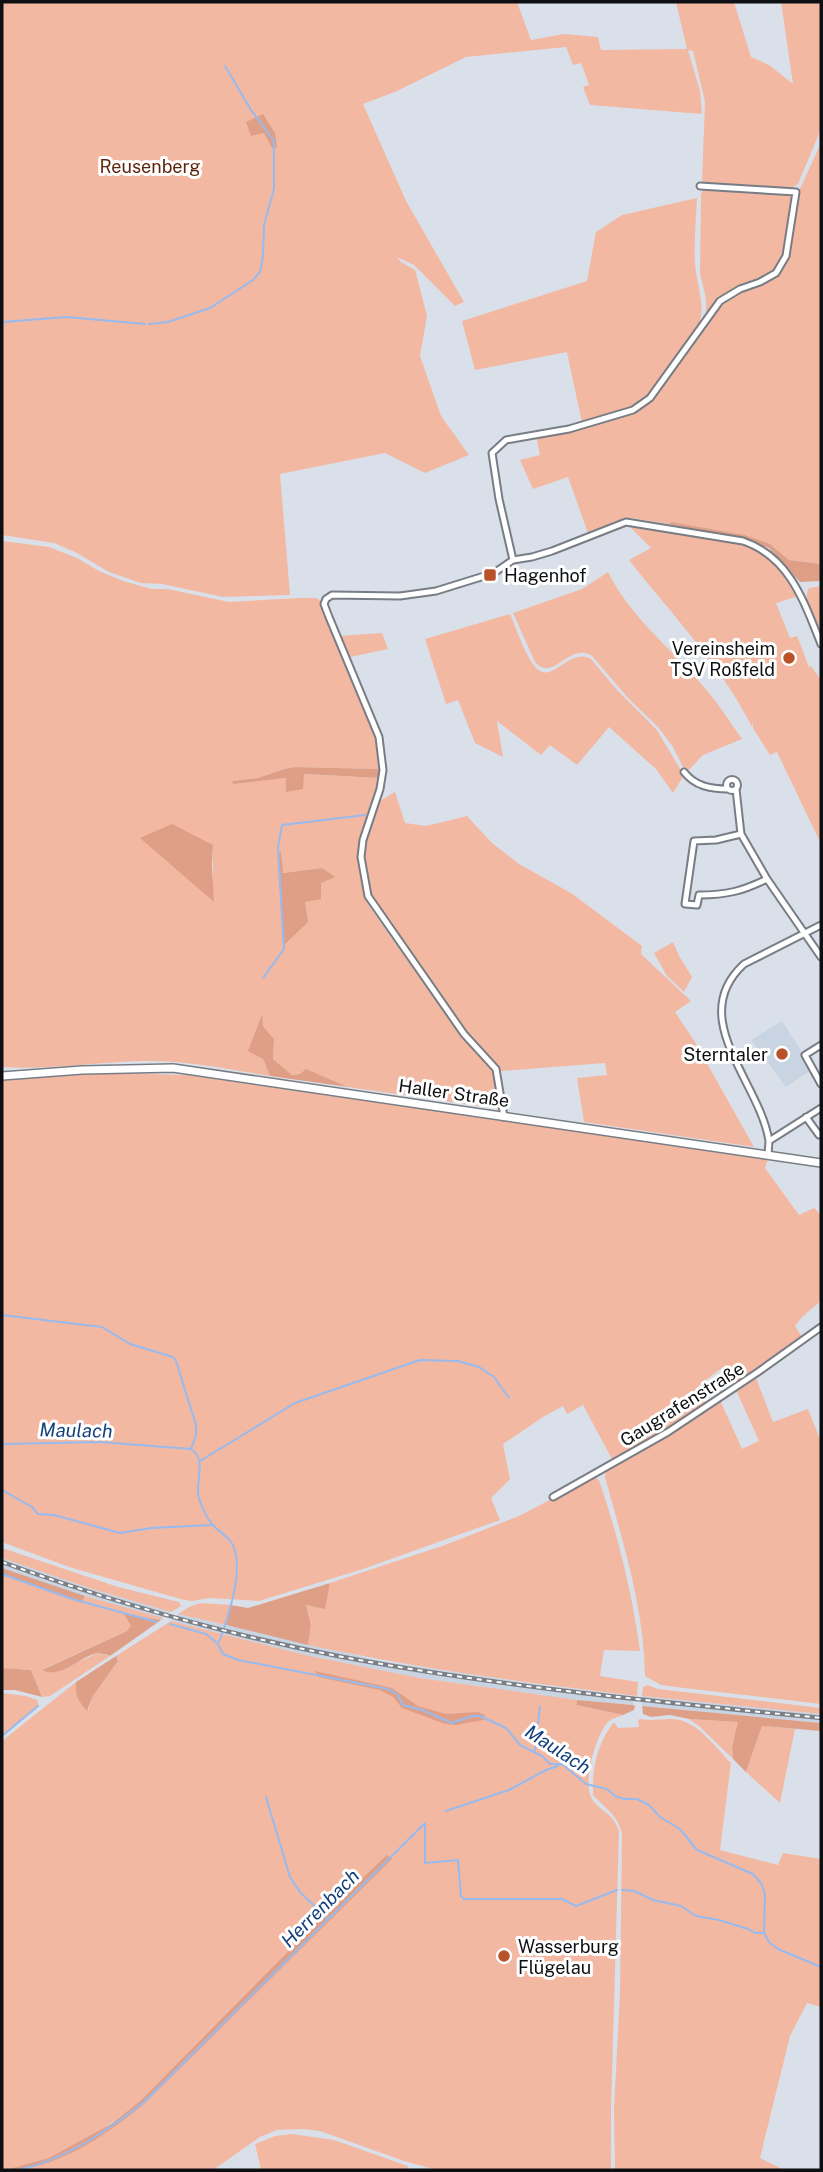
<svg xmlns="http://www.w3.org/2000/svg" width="823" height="2172" viewBox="0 0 823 2172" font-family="'Public Sans',sans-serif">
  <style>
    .built { fill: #c9d4e3 }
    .green { fill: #f3b8a2; fill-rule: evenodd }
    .forest { fill: #df9f87 }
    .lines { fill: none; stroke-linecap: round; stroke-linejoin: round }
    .stream { stroke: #97bbef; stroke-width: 2 }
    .street-casing { stroke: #787d85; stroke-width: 9 }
    .secondary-casing { stroke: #787d85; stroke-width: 10 }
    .street { stroke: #fff; stroke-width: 5 }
    .secondary { stroke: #fff; stroke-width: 7 }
    .rail-casing { stroke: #7b7f86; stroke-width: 4.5 }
    .rail { stroke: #fff; stroke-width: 2; stroke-dasharray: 5; stroke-linecap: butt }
    .poi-dot { fill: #b95229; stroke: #fff; stroke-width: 2.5 }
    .labels { text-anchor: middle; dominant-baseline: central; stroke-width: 6; stroke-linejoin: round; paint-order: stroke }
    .park-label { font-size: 18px; fill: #5f250e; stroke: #fff }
    .poi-label { font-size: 18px; fill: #0d0f12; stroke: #fff; text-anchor: start }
    .street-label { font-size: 18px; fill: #0d0f12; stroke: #fff }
    .water-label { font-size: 19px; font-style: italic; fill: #14417e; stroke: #fff }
  </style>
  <rect width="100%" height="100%" fill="#dae0e9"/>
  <!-- built -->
  <path class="built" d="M782,1021l20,31 9,18 -25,17 -35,-47z
    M2,1558l87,30 82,24 -8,6 -78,-22 -83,-28z
    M178,1614l203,47 161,24 92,11 -1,9 -57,-5 -156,-22 -115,-23 -134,-34z
    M642,1696l179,18v9l-179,-17z"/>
  <!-- green -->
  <path class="green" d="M2,2h515l14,38 33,-6 34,3 3,13 86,-1 -11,-47h58l17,55 18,8 24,19 -12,-82h40v127l-23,55 -8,5 -88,-6 3,-81 -12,-51 -5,-1 12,41 2,23 -112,-9 -7,-18 6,-2 -8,-22 -8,2 -7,-18 -100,10 -69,34 -34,13 43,97 58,101 -9,4 -41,-41 -17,-8 4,5 14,8 1,3 11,43 -7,40 21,60 28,39 -44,18 -40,-20 -105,21 10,121 -67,2 -61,-13 -21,-1 -32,-11 -34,-20 -21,-9 -52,-8z
    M821,143v421l-32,-4 -19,-16 -25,-9 -73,-13 -4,2 -36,-6 -44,15 -20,-56 -35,12 -13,-29 20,-5 -4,-19 49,-9 36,-10 19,-8 16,-16 68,-92 41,-19 13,-8 12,-23 9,-60z
    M703,190l91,4c-3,21 -3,46 -12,65 -14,28 -52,26 -68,45 -4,4 -6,10 -8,15v-20l-6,-26 1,-79z
    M697,198c-1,21 -3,43 -2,65 1,20 10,38 5,58 -5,21 -47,73 -66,84 -15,9 -35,12 -52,18l-15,-71 -92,18 -13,-49 125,-40 9,-49 26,-17z
    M627,524l122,20c25,13 36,29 50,52l-23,7 14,35 7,-2 12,31 2,-1 10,14v164l-44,-92 -7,3 -17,-27v-7l-1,6c-31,-62 -80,-112 -123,-167l22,-12z
    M2,541l47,6 28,11 22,13 24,10 29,8h16l61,13 71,-4h16l6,3 5,17 45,112 6,19 2,20 -85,-2 -11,2 -26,9 -25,3 54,-3 -1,14 17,-18 76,4 -19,84 4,30 5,14 87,123 35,37 4,9 6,26 -1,8 -152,-22 -42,-17 -6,4 -9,1 -18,-16 1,-20 -11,-13 -2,-10 -12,34 14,9 7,17c-42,-7 -85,-16 -128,-15 -47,1 -94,9 -140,6zM213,845v56l-22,-20zM277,852h4l1,21 40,-5 -2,15 -15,19 -22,43z
    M608,572c22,45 64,77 96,115 14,16 26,35 38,52l-39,16 -17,18 -13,-26 -15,-20 -29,-28 -37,-43c-22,-15 -39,27 -57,6l-22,-49 69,-24z
    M821,586v51c-5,-13 -20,-35 -12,-49z
    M510,614c7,16 13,36 23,50 18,26 34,-18 58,-5l26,31 39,39 28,46 -11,18 -17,-24 -47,-42 -32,38 -27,-20 -9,10 -44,-34 6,36 -28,-14 -17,-43 -12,4 -21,-65z
    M382,633l6,16 -38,8 -11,-21z
    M395,792l10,31 21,3 41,-10 25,27 27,21 52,29 71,53 -1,8 50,47 -16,11 20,30 59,105 -170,-25 -7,-44 30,-3 -2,-12 -105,8 -39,-45 -92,-132c-10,-41 -2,-54 9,-92z
    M673,942l6,14 13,21 -8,15 -17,-16 -13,-23z
    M111,1073l76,2 581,84 -3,9 34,47 15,-7 7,7v86l-19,16 -7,9 7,11 -68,50 -12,-19 -24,18 8,18 -93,57 -30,-56 -16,9 -4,-8 -20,11 -40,27 7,35 -19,19 9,22 -137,49 -104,32 -50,-3 -16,3 -9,-1 -115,-33 -67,-25v-462z
    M756,1378l17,44 35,-13 13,33v262l-137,-16 -23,-3 -16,-9c-1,-69 -22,-133 -40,-199l1,-6 114,-71 22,49 17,-8 -23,-51z
    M594,1477l5,3c19,56 33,112 41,171l-36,-1 -4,26 38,6 -1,14c-111,-13 -221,-28 -329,-51l3,-20 -5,-20 18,3 6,-25 115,-38 74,-29z
    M2,1548l116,39 61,15 2,4 -10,6 -82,-24 -87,-30z
    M2,1575l81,27 2,-6 78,22 -2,2 -36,-6 7,12 -5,5 -84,38 12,3 43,-19 12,3 -60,40 -8,1 -11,-27 -29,-2z
    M200,1603l31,2 -5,20 -48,-11 11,-7z
    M171,1621l134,34 115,23 157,22 -1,5 47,10c-4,2 -11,3 -15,7 -12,13 -26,60 -16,77 8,13 20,12 27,32l-8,278v61h-174l-33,-9 -84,-30 -17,-2 -26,1 -17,7 -47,33h-190l33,-10 87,-55 248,-247 -58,48 -193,195c-37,30 -90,66 -138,69v-429l74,-59c-2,13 3,19 12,29l5,-15 25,-35 -2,-5z
    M647,1685l11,4 163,19v6l-179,-18 1,-9z
    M2,1693l24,3 11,4 2,6 -37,31z
    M640,1719c13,3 27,-2 40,1 20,5 37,29 51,43l-11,87 58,15 5,-12 38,6v148l-14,-4 -17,33 -30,122 24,12h-169l-1,-61 6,-116 2,-159c-5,-21 -16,-24 -29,-39 -1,-28 4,-51 21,-73l4,6 21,-1 -1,-7z
    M689,1719l50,3 -7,25 1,12 -34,-33z
    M762,1726l33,3 -15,74 -34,-31z
    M292,2134l42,6 74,26 -1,4h-146l-6,-26 20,-8z"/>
  <!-- forest -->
  <path class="forest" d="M263,114l12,19 2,14 -5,1 -8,-15 -13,3 -5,-14z
    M672,522l73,13 25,9 19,16 32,4v17l-21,1 -31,-34 -20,-8 -81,-16z
    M295,767l85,2 -1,9 -75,-4 -1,15 -17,3v-14l-53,6 -1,-3 26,-3 26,-9z
    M172,824l41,21 -1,21 2,36 -74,-64z
    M277,852h4l2,21 39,-5 13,9 -14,6v16l-16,3 3,20 -25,24z
    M262,1014l1,12 11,13 -1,20 19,16 8,-1 6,-5 42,18 -78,-11 -7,-17 -15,-8z
    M2,1568l3,1 80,27 -3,7 -80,-28z
    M330,1583l-5,26 -19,-4 5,20 -3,20 -82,-20 5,-20 17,3z
    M124,1614l37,6 -51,36c-1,-1 -11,-3 -12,-3 -18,3 -38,27 -56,17l85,-39 4,-5z
    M116,1656l2,5 -25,35 -6,15c-8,-9 -13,-16 -11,-29z
    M2,1668l29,2 11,27 -27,-7h-13z
    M315,1671l77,17 26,18 28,8 32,-2 7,3 -1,5 -28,5 -11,-1 -43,-16 -9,-11 -13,-7 -62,-13z
    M577,1700l56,5 2,1 -1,4 -11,5 -47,-10z
    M642,1706l179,17v8l-59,-5 -16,46 -13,-13 -1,-12 6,-25 -49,-3 -19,-4 -19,2 -8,-3z
    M387,1855l5,4 -249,246c-39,31 -86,65 -137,65l43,-12 62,-34 29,-23 193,-195z"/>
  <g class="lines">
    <!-- stream -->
    <path class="stream" d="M2,322l65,-5 78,7
      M149,324l19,-2 42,-14 43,-28 7,-8 3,-16 1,-31 10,-36v-48l-23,-31 -26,-44
      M263,978l21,-29 -6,-102 4,-22 83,-10
      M2,1315l100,12 28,17 43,13 3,4 20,64v10l-5,14
      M2,1444l98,-2 91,7c17,11 3,34 8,50 3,8 8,19 13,25 6,7 13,10 19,18 15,23 -3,76 -12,100
      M200,1461l95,-58 125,-43 38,1 21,6 15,10 15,21
      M2,1490l30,17 6,7 16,1 66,18 31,-5 60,-3
      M2,1574l70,25 85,23
      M170,1624l36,10 12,10 5,10 15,6 150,29 9,5 6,11 19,5 30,13 20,-7h8l26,12 14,17 22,11 8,8h12l24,20 21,5 8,7 9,3h13l12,6 11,12 20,12 17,21 56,24 8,9 4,11 -1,39 5,9 9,7 43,18
      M2,1736l36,-30
      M535,1750l5,-44
      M266,1797l24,80 10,15 27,26
      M446,1811l63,-21 37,-20 12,-4
      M425,1824v39l33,-3 3,36 3,3h98l14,7 41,-16
      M622,1890l12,1 19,9 28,6 15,10 23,4 29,9 7,4h7
      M18,2170c46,-10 87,-38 124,-66l283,-281"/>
    <!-- street casing -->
    <g class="street-casing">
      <path id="street" d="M513,560l-14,-61 -7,-46 14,-13 63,-11 64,-19 17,-12 70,-97 20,-12 20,-7 16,-9 10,-17 10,-64 -96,-6
        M684,772c11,14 26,17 44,17
        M726.5 785a5.5 5.5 0 1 1 11 0a5.5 5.5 0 1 1-11 0Z
        M736,789l5,45 26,45 54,78
        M741,834l-25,6 -22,1 -9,63 12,1 2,-10c28,0 43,-4 68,-16
        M821,1045l-16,10 16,29
        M504,1117l-8,-48 -32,-35 -96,-138 -7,-39 2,-17 17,-51 3,-19 -4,-33 -50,-120 -5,-13 2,-5 6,-4 68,1 36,-5 58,-18 19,-13 19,-3 20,-6 74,-29 117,19c47,16 61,61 78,103
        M806,1117l13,18h2
        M769,1141c-9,-59 -84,-123 -25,-177l77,-39
        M768,1155l1,-14 52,-33
        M553,1497l115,-65 90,-60 63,-45"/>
    </g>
    <!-- secondary casing -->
    <g class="secondary-casing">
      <path id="secondary" d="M2,1076l80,-6 91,-2 648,95"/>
    </g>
    <!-- street -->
    <use href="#street" class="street"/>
    <!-- secondary -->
    <use href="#secondary" class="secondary"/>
    <!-- rail casing -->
    <g class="rail-casing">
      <path id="rail" d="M2,1562c110,40 226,73 341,95 158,30 319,45 478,61"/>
    </g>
    <!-- rail -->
    <use href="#rail" class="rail"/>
  </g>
  <!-- markers -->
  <g class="poi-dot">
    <rect x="483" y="568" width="14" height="14" rx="3.5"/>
    <circle cx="789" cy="658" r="7"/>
    <circle cx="782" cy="1054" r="7"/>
    <circle cx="504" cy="1956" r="7"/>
  </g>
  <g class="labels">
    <!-- park labels -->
    <g class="park-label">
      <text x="150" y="166">Reusenberg</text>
    </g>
    <!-- poi labels -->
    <g class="poi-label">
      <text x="504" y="575">Hagenhof</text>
      <text x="775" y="648" text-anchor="end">Vereinsheim<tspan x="775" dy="21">TSV Roßfeld</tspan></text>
      <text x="768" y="1054" text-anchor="end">Sterntaler</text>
      <text x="518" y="1946">Wasserburg<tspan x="518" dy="21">Flügelau</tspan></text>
    </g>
    <!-- street labels -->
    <g class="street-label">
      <text transform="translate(454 1093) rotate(8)">Haller Straße</text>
      <text transform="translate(682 1404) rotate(-32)">Gaugrafenstraße</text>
    </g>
    <!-- water labels -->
    <g class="water-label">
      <text transform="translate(76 1430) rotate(1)">Maulach</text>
      <text transform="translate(558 1749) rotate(33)">Maulach</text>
      <text transform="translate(320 1908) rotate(-45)">Herrenbach</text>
    </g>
  </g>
  <!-- border -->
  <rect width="823" height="2172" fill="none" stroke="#0d0f12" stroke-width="7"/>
</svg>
